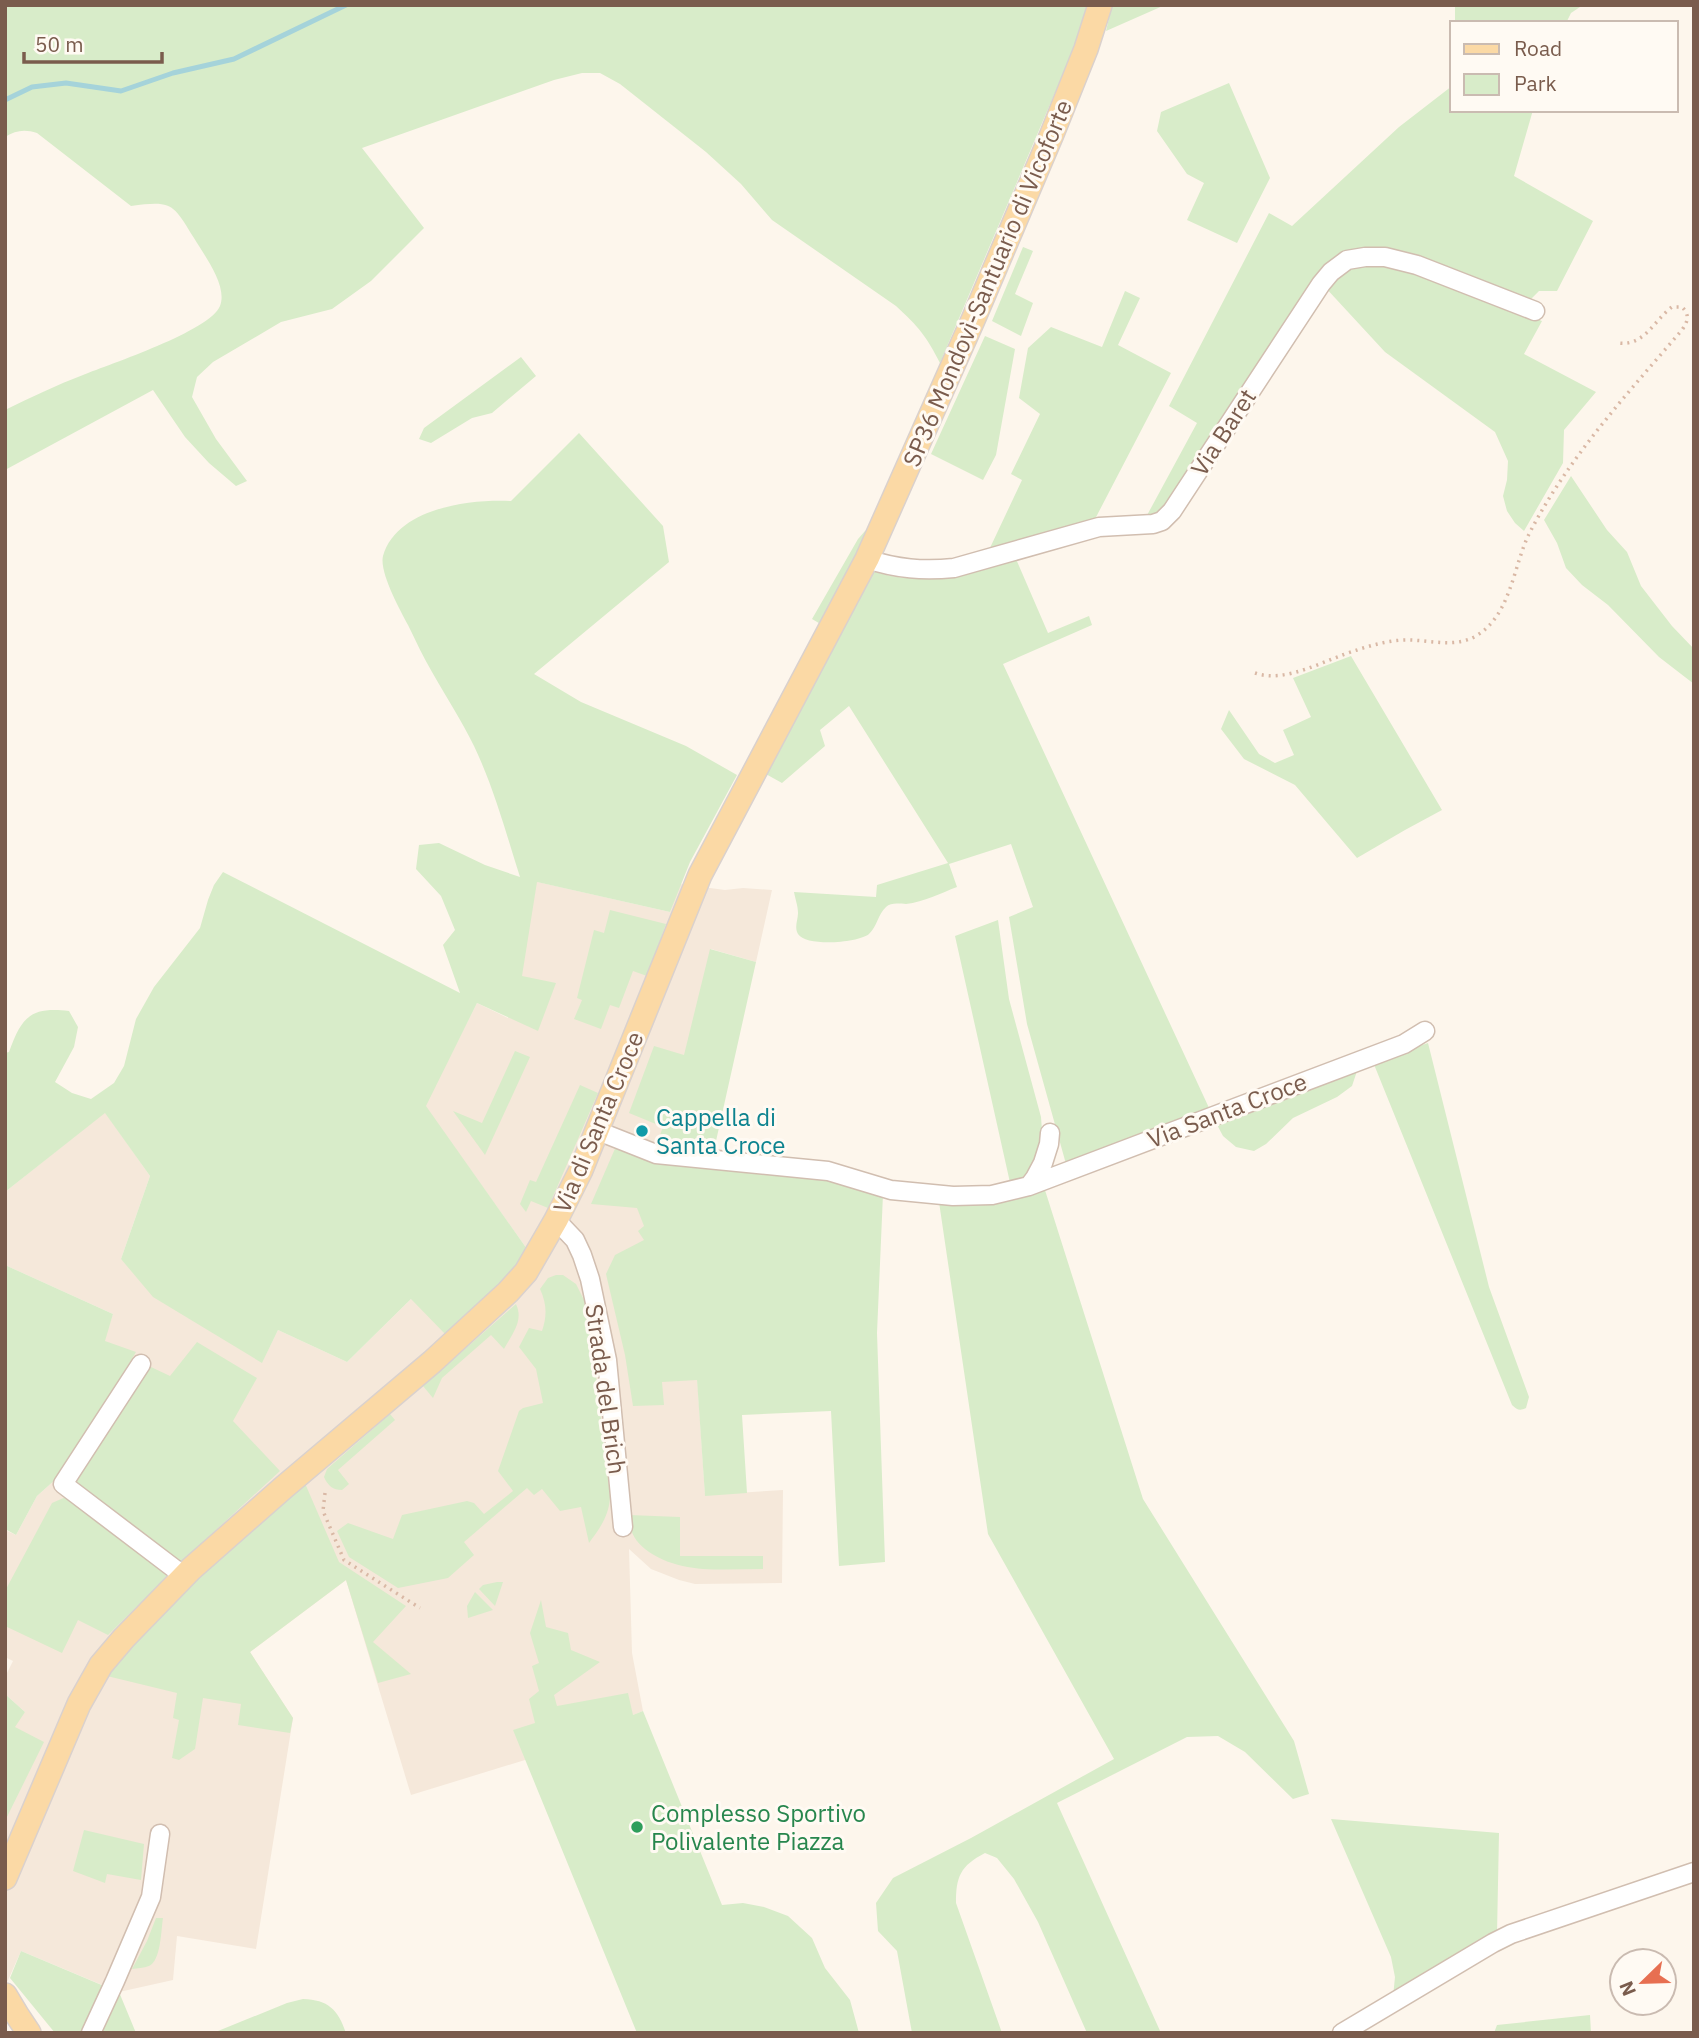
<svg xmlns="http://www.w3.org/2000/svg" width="1699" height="2038" viewBox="0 0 1699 2038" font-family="'IBM Plex Sans',sans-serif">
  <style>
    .residential { fill: #f5e8da }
    .green { fill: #d8ecc9 }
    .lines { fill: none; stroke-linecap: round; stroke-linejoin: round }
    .stream { stroke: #a5d3da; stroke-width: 5 }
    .minor-casing { stroke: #d1beb0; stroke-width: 21 }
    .major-casing { stroke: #dad1cd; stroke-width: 26 }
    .path { stroke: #d9b8a5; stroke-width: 3.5; stroke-dasharray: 2 5; stroke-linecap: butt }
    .minor { stroke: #fff; stroke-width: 18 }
    .major { stroke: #fbd9a5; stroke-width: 23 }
    .culture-dot { fill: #0f9aa8; stroke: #fffaf3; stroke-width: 2.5 }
    .leisure-dot { fill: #2e9e5b; stroke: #fffaf3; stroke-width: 2.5 }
    .labels { text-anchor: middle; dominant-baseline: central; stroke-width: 6; stroke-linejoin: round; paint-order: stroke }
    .street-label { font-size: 24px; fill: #7a5c4d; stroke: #fffaf3 }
    .culture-label { font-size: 24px; fill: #0d838f; stroke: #fffaf3; text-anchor: start }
    .leisure-label { font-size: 24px; fill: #27864d; stroke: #fffaf3; text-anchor: start }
  </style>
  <rect width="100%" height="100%" fill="#fdf6ec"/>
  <!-- residential -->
  <path class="residential" d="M520,878l150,34 10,-28 45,6 18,-2 29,2 -16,72 -45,-13 -15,412 9,134 78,-5 -1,93 -87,1 -16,-4 -28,-11 -22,-20 3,104 11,58 -118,49 -114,35 -65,-215 -96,72 43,66 -37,231 -79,-13 -4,44 -54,12 -98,-41 -16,36v-265l20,-10 -20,-18v-17l8,-16 -8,-4v-127l11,5 21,-39 19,-17 57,-165 -108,-49v-73l100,-80 45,64 -29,83 141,103 16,-32 69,32 64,-63 116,-50 -102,-143 52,-103 31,15z"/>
  <!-- green -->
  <path class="green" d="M5,5h1082l-14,45 -16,38 -117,275c-13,-26 -22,-37 -44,-57l-124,-86 -31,-36 -35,-32 -86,-68 -20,-11h-18l-28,7 -192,68 62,80 -53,53 -39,28 -51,13 -68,40 -16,15 -5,20 24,42 31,42 -11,5 -27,-23 -24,-26 -32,-47 -148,80v-60c26,-13 52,-25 78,-35 27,-11 127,-44 137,-69 8,-20 -16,-51 -26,-68 -21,-34 -21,-38 -63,-32l-94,-73c-12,-4 -21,-3 -32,4z
    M1112,5h53l-59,26z
    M1455,5h128l-12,8 -5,10h-111z
    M1229,83l41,95 -33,65 -50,-23 17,-37 -17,-9 -30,-43 4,-19z
    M1452,86v24h81l-19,66 79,45 -36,70h-18l-10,10 -97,-38 -88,-7 -178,255 -21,8 52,-96 -28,-17 100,-193 23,13 107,-99z
    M1023,247l10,4 -18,43 18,9 -12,33 -29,-15z
    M1362,261l55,10 125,50 -18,33 72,38 -32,38 -1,33 -39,68 -9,-8 -8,-12 -4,-15 4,-16 1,-19 -13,-29 -110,-80 -61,-66 4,-4z
    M1125,291l15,7 -22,47 53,28 -77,148 -105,29 33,-70 -11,-6 29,-60 -21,-16 9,-50 23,-21 51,20z
    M985,336l30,13 -19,106 -13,25 -52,-26z
    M521,357l15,19 -44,37 -20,5 -41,25 -12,-4 5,-11z
    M579,433l84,93 6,36 -135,112 47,28 105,44 51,29 -47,87 -20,50 -133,-30 -15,94 34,7 -18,48 -61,-28 -51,103 101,143 -9,18 -71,69 -36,-37 -64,63 -69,-32 -16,33 -109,-66 -32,-38 29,-83 -45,-63 -100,79v-139l4,-1c13,-36 22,-45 60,-41l9,16 -4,20 -19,35 17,11 19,6 23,-16 10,-17 12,-47 18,-32 46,-59 8,-28 6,-15 9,-13 237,121 -17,-48 12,-15 -14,-34 -25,-27 3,-24 20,-2 46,22 35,12c-14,-44 -26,-89 -46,-131 -12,-25 -28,-49 -42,-74 -9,-15 -16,-31 -24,-47 -8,-15 -29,-53 -25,-69 14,-48 86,-57 128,-55z
    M1571,476l36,54 20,22 14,34 31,40 22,23v35l-35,-27 -51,-52 -26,-20 -16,-17 -9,-25 -13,-23z
    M868,530l-44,96 -12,-7 46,-80 7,-8z
    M1016,559l32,74 41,-17 3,9 -89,39 207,446 -144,54 -39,-140 -18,-107 24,-10 -22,-63 -62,20 8,23c-16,6 -33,15 -51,17 -6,0 -15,-2 -20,3 -8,7 -9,20 -17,27 -11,9 -63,13 -71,0 -4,-7 0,-14 0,-21 0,-7 -3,-15 -4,-21l82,5 1,-12 71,-22 -99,-157 -29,24 5,16 -43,37 -18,-10 108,-202c52,17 94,1 144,-12z
    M1351,656l91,154 -37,20 -48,28 -62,-73 -51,-26 -23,-30 8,-19 30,44 16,9 19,-8 -11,-25 28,-13 -18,-39z
    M610,910l56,14 -19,52 -14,-5 -14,37 -9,-3 -9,24 -27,-10 8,-19 -5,-2 17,-68 10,3z
    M998,920l11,79 32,118 2,27 -16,33 -16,10 -56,-251z
    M710,949l46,13 -42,188 97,10v4l-156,-16 8,-21 -34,-14 25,-67 30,9z
    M1428,1043l61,244 40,110 -3,11c-6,3 -9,2 -14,-3l-139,-343z
    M515,1051l15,6 -45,98 -32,-44 29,12z
    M1358,1068l-6,18 -15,11 -44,21 -27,26 -12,7 -18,-4 -13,-11 -8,-15z
    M580,1085l18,8 -50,115 -17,-7 -5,11 -6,-8 10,-24 6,2z
    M617,1144l208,32 58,18 -6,139 8,229 -46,4 -8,-155 -89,4 5,78 -42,3 -8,-116 -35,2 2,23 -31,1 -8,-51 -19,-81 9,-19 29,-15 -6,-9 6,-5 -7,-18 -46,-4z
    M1044,1187l99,312 151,242 15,53 -16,5 -48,-47 -27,-16 -31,1 -130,66 104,230h-74l-49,-111 -24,-43 -17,-21 -12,-5c-25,13 -29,24 -29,50l46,130h-90l-15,-82 -19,-20 -2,-28 17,-25 78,-40 143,-79 -126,-225 -49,-332z
    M5,1265l108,49 -8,27 31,11 -62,103 -18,24 -19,17 -21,39 -11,-6z
    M556,1275h7l13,9 8,16 13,83 13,114c-1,19 -10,31 -21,46l-8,-36 -21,4 -18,-22 -8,6 -7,-7 -63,54 10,13 -26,23 -50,10 -49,-31 -12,-26 11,-8 45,16 9,-24 65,-14 7,2 10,11 29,-23 -15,-20 21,-60 4,-3 20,-5 -7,-34 -17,-22 10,-19 13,3c5,-15 5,-27 -2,-42l8,-11z
    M516,1304c8,17 -4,30 -12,45l-13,-14 -49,43 -9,20 -10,-12z
    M197,1342l60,36 -24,43 47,50 -101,93 -103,-82 75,-115 19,9z
    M390,1414l5,6 -57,50 11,14 -7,6c-9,0 -14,-4 -18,-13l3,-8z
    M304,1481l35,81 67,44 -33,36 38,32 -33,9 -32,-103 -96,72 43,66 -3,15 -52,-8 3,-21 -38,-6 -8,51 -16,11 -7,-2 7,-38 -6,-2 4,-25 -70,-17 27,-33 67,-70z
    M68,1496l103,77 -63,62 -30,-15 -16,33 -57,-27v-35l47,-88z
    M629,1515l51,2v39h83v13c-41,0 -84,6 -118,-20 -11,-9 -16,-19 -16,-34z
    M497,1582h6l-8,24 -16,-17 4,-4z
    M475,1592l18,18 -25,8 -1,-12z
    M541,1600l5,27 22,6 3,17 29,12 -46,33 3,11 71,-13 5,22 10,-4 79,194 21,-2 21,4 24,9 24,22 13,30 25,32 9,33h-222l-124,-303 22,-7 -6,-24 10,-8 -7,-25 7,-3 -9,-30z
    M5,1694l20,18 -10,15 29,15 -39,79z
    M1331,1819l168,14 -2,101 -104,63 2,-20 -4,-20z
    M84,1830l60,14 -3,36 -34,-6 -2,9 -32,-12z
    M156,1918h7c-2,12 -2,43 -14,48 -5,2 -12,2 -17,3l15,-28z
    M21,1951l83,35 -22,47h-27l-45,-55z
    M119,1992l17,41h-36z
    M303,1999c25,1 35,10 43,34h-133l74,-30z
    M1590,2015l1,18h-97l3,-8z"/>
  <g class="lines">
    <!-- stream -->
    <path class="stream" d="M5,100l27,-13 34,-4 55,8 52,-18 61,-14 112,-54"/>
    <!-- minor casing -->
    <g class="minor-casing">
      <path id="minor" d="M867,559c30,10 56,12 87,9l145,-41 54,-3 9,-3 10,-10 149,-227 10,-12 16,-12 18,-3h20l32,8 118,46
        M598,1131l58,23 172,17 63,19 62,6 39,-1 37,-9 6,-8 8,-15 6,-19 1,-11
        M1029,1186l375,-142 21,-13
        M556,1220l19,20 7,15 8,24 17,81 16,167
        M141,1364l-78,120 121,92
        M91,2033l24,-52 36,-84 9,-63
        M1342,2033l151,-90 18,-9 183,-62"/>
    </g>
    <!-- major casing -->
    <g class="major-casing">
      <path id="major" d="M5,1878l74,-174 22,-39 23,-27 67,-69 92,-81 149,-126 76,-70 18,-20 30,-52 25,-50 119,-295 167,-316 106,-239 79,-186 34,-85 14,-44
        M5,1995l12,20 12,18"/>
    </g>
    <!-- path -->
    <path class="path" d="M1255,673c31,11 71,-14 102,-23 15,-5 30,-9 46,-10 25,-1 50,9 73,-4 35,-21 37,-69 53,-102 39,-76 98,-140 153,-204 6,-9 8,-15 0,-23h-10c-18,13 -27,39 -53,36
      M325,1493l-2,18 21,49 76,48"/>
    <!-- minor -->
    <use href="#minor" class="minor"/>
    <!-- major -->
    <use href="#major" class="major"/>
  </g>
  <!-- markers -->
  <circle class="culture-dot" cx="642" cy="1131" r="7"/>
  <circle class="leisure-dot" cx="637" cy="1827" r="7"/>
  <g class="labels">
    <!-- street labels -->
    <g class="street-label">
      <text transform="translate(987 283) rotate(-67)">SP36 Mondovì-Santuario di Vicoforte</text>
      <text transform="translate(1223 432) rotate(-57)">Via Baret</text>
      <text transform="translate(1227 1110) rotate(-21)">Via Santa Croce</text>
      <text transform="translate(598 1122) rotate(-67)">Via di Santa Croce</text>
      <text transform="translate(606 1389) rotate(82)">Strada del Brich</text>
    </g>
    <!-- culture labels -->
    <g class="culture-label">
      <text x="656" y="1117">Cappella di<tspan x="656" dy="28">Santa Croce</tspan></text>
    </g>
    <!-- leisure labels -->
    <g class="leisure-label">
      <text x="651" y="1813">Complesso Sportivo<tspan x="651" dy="28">Polivalente Piazza</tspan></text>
    </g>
  </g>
  <!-- border -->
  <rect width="1699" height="2038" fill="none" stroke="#7a5c4d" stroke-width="14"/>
  <!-- legend -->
  <rect x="1450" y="21" width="228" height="91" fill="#fffaf3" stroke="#cabbb1" stroke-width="2"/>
  <rect x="1464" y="44" width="35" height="10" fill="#fbd9a5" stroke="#cabbb1" stroke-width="2"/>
  <text x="1514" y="56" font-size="21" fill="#7a5c4d">Road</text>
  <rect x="1464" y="74" width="35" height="21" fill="#d8ecc9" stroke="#cabbb1" stroke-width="2"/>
  <text x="1514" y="91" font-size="21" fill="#7a5c4d">Park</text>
  <!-- north arrow -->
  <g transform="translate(1643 1982) rotate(247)"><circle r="33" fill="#fffaf3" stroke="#cabbb1" stroke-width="2"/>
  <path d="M0-5L12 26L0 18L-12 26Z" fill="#e76f51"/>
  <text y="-10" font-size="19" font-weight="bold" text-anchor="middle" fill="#7a5c4d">N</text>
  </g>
  <!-- scale -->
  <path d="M24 52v10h138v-10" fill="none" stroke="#7a5c4d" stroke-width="3.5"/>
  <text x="35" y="52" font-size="21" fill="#7a5c4d" stroke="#fffaf3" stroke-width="5" paint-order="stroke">50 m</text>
</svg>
